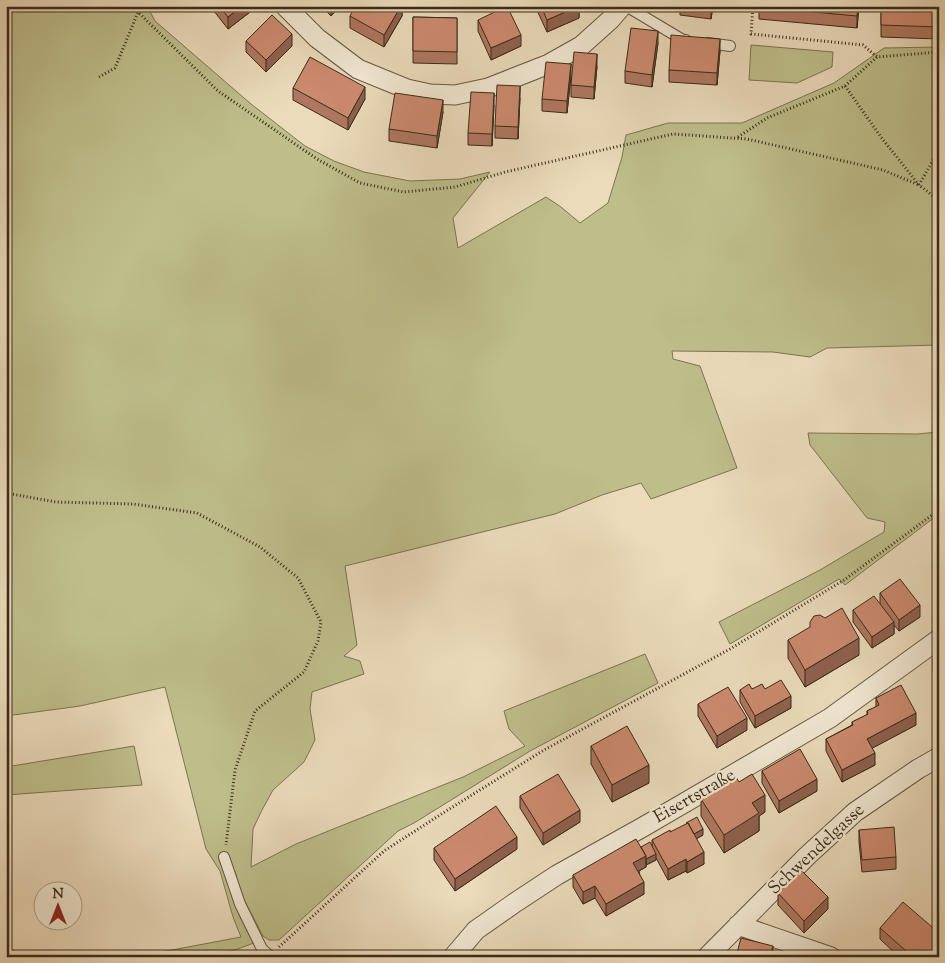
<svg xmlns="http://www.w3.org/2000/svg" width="945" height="963" viewBox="0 0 945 963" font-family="'Sorts Mill Goudy',serif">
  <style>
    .green { fill: #bebe8b; stroke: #7c7452 }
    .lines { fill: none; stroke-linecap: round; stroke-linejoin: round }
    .service-casing { stroke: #665741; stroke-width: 12 }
    .minor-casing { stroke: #665741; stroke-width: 21 }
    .path { stroke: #392b18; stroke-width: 3; stroke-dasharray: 1 2.5; stroke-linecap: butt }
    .service { stroke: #f2e8d3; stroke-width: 10 }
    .minor { stroke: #f2e8d3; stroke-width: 19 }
    .wall { fill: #af7760; stroke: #392b18 }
    .shaded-wall { fill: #8f614e; stroke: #392b18 }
    .building { fill: #cc8a70; stroke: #392b18 }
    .labels { text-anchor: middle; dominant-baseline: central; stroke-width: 4.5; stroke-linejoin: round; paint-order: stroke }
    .street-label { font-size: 18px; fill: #392b18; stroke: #f2e8d3 }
  </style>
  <rect width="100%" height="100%" fill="#ebdbbb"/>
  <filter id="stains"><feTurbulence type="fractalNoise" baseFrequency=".004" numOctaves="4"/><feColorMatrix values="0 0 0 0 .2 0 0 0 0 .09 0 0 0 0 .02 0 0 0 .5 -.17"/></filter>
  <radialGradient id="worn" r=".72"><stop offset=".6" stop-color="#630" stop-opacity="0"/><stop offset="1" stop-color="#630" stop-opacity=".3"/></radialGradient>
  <!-- green -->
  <path class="green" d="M6,6h141l8,15 96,83 54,42 29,15 30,11 46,9 50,-2 30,-7 -37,46 5,30 88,-51 15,10 19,16 28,-20 14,-46 4,-22 42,-12h74l92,-40 50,-35 55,-1v298l-112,3 -17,9 -37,-5 -101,-1 1,8 27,7 37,102 -86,31 -10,-16 -39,12 -47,19 -210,52 12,79 -13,11 16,5 4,13 -52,18 -2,17 5,31 -11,22 -31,28 -11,20 -9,19 -2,38 45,-23 167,-67 62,-31 -16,-17 -5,-18 141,-57 13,29 -128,68 -116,72 -16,8 -119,109h-10l-6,-4 -23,-44 -5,-21h-9l14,46 14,26 -19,7 -37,7h-79l53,-7 69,-13 -8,-20 -13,-46 -14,-22 -41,-162 -85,19 -74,10z
    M751,45l82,7 -1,15 -35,16 -48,-3z
    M939,432v82l-94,71 -6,-6 -109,65 -11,-22 101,-52 64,-38 1,-10 -18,-4 -57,-73 -2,-12 109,1z
    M134,746l8,39 -136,10v-28z"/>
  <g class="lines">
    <!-- service casing -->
    <g class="service-casing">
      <path id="service" d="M626,6l57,34h3
        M708,43l22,3
        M224,857l16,47 22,45 9,8"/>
    </g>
    <!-- minor casing -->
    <g class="minor-casing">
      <path id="minor" d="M285,6l32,32 41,31 49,20 23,5 25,1 33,-7 61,-24 32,-18 29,-26 12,-14
        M738,925l93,32
        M453,957l23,-27 40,-28 41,-27 86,-48 187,-109 109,-79
        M707,957l100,-101 48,-44 63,-43 21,-12"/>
    </g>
    <!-- path -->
    <path class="path" d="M132,6l86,85 99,68 43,24 44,9 51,-5 50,-15 168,-38 74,5 136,31 36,15
      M753,6l-2,28 112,11 14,12
      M99,77l16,-9 23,-56
      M845,86l36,51 38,48 13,10 7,8
      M738,137l29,-19 78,-32 32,-29 62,-5
      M919,185l20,-35
      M6,493l50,9 77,2 64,9 63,34 38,31 23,44 -3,19 -14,31 -49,39 -20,59 -9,75
      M279,947l105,-96 59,-38 101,-63 186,-101 114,-69 95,-70
      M6,950l26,7
      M223,957l26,-5"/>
    <!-- service -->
    <use href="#service" class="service"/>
    <!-- minor -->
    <use href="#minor" class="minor"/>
  </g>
  <!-- wall -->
  <path class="wall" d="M210,6h44v3l-26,20z
    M321,6h19l-9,10z
    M402,6v10l-18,31 -34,-19v-12z
    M535,6h44v12l-32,14z
    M680,6h33l-2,13 -31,-4z
    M759,6h100l-2,22 -98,-9z
    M881,6h58v33l-58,-2z
    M413,17l44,1v46l-44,-1z
    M478,20l43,26 -30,14 -13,-29z
    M246,41l46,5 -26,26 -20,-20z
    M658,43l-6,44 -27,-4v-12z
    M720,51l-3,34 -48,-3v-12z
    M597,66l-3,33 -23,-2v-12z
    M571,76l-4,37 -25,-2v-12z
    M293,88l72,11 -17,31 -55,-30z
    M520,98l-2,41 -23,-1v-12z
    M494,105l-2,41 -24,-1v-12z
    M443,112l-6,36 -48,-7v-12z
    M939,535v15l-2,-2v-12z
    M880,593l40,24 -21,14 -5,-6v9l-22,14 -19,-26v-12l27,-6z
    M788,640l71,15 -54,32 -17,-29z
    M939,656v24l-6,-9v-12z
    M752,689h13l26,19 -36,20 -15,-26v-12z
    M876,698l40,27 -44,23 3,17 -33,17 -16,-31v-12l26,-14v-3l15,-7v-4l9,-4z
    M698,704l49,26 -30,18 -19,-32z
    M591,746l58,37 -37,19 -21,-38z
    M762,771l55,20 -38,22 -17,-30z
    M739,782l26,30 -6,4v15l-35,22 -23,-37v-17z
    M520,796l60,26 -37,23 -23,-37z
    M859,830l37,27v12l-34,3 -3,-30z
    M670,832l33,3 -7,4 8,25 -17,9 -1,-2 -18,9 -12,-22v2l-10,5v2l-7,4 5,23 -38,22 -11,-18 -12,6 -10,-17v-12l68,-28h11v-7z
    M434,848l83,1 -62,42 -21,-31z
    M778,893l50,16 -24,24 -26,-28z
    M880,928l57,29h-38l-19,-18z"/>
  <!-- shaded-wall -->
  <path class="shaded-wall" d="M242,6h12v3l-26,20v-12z
    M331,6h9l-9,10z
    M401,6h1v10l-18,31v-12z
    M579,6v12l-32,14v-12z
    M711,6h2l-2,13z
    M858,6h1l-2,22v-12z
    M658,31v12l-6,44v-12z
    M292,34v12l-26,26v-12z
    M521,35v11l-30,14v-12z
    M720,39v12l-3,34v-12z
    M597,54v12l-3,33v-12z
    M571,64v12l-4,37v-12z
    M520,86v12l-2,41v-12z
    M365,87v12l-17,31v-12z
    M494,93v12l-2,41v-12z
    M443,100v12l-6,36v-12z
    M920,605v12l-21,14v-11z
    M894,622v12l-22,14v-11z
    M859,638v17l-54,32v-17z
    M791,696v12l-36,20v-12z
    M916,713v12l-49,26v-12z
    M747,718v12l-30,18v-12z
    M875,753v12l-33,17v-12z
    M649,765v18l-37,19v-17z
    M817,779v12l-38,22v-12z
    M765,795v17l-6,4v15l-35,22v-18l28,-32z
    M580,810v12l-37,23v-12z
    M703,829v6l-11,6v-6z
    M517,837v12l-62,42v-12z
    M704,852v12l-17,9v-11z
    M656,854v6l-10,5v-6z
    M646,856v11l-13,7v-11z
    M686,859v12l-18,9v-11z
    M644,882v12l-38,22v-12z
    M595,886v12l-12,6v-12z
    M828,897v12l-24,24v-12z
    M939,943v12l-2,2h-11z
    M773,946v11h-3z"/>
  <!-- building -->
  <path class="building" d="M219,6h23l-14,11z
    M355,6h46l-17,29 -34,-19z
    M507,6l14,29 -30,13 -13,-28z
    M541,6h38l-32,14z
    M759,6h99l-1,10 -98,-9z
    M881,6h58v21l-58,-2z
    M272,15l20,19 -26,26 -20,-19z
    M413,17l44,1v34l-44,-1z
    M631,28l27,3 -6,44 -27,-4z
    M671,35l49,4 -3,34 -48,-3z
    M574,52l23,2 -3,33 -23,-2z
    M310,57l55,30 -17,31 -55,-30z
    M546,62l25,2 -4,37 -25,-2z
    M497,85l23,1 -2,41 -23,-1z
    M471,92l23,1 -2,41 -24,-1z
    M395,93l48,7 -6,36 -48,-7z
    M900,579l20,26 -21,15 -19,-27z
    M874,596l20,26 -22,15 -19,-27z
    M842,608l17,30 -54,32 -17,-30 22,-13v-5l4,-6 6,-1 5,3z
    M939,656v12l-6,-9z
    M781,680l10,16 -36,20 -15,-26 9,-6 3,5 10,-5 3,5z
    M901,685l15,28 -49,26 8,14 -33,17 -16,-31 27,-14 -1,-3 16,-8 -1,-3 12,-6 -3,-7z
    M728,687l19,31 -30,18 -19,-32z
    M627,726l22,39 -37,20 -21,-39z
    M800,749l17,30 -38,22 -17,-30z
    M558,774l22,36 -37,23 -23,-37z
    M752,774l13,21 -13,8 7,10 -35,22 -23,-36 35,-22 3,5z
    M496,806l21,31 -62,42 -21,-31z
    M697,817l6,12 -9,5 -6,-11h-2z
    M688,823l16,29 -17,10 -1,-3 -18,10 -16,-29 18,-10v2z
    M894,827l2,30 -34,3 -3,-30z
    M636,839l10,17 -13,7 11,19 -38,22 -11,-18 -12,6 -10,-17z
    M650,842l6,12 -10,5v-3l-5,-9z
    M802,871l26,26 -24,24 -26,-28z
    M903,902l36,31v10l-13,14h-13l-33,-29z
    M741,938l32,8 -3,11h-34z"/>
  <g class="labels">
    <!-- street labels -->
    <g class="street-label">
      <text transform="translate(695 797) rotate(-30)">Eisertstraße</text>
      <text transform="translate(817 850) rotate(-43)">Schwendelgasse</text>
    </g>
  </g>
  <!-- margin -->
  <rect width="945" height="963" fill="none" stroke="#ebdbbb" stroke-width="25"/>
  <rect x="8" y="8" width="930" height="948" fill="none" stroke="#392b18" stroke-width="2.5"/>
  <rect x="12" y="12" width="920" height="938" fill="none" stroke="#392b18"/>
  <!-- north arrow -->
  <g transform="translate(58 906)"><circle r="24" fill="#f2e8d3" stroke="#a89c88"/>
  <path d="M0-4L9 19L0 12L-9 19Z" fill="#8f2418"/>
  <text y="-8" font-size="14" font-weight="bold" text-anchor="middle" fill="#392b18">N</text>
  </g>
  <rect width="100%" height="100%" filter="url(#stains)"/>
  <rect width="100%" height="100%" fill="url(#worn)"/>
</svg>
